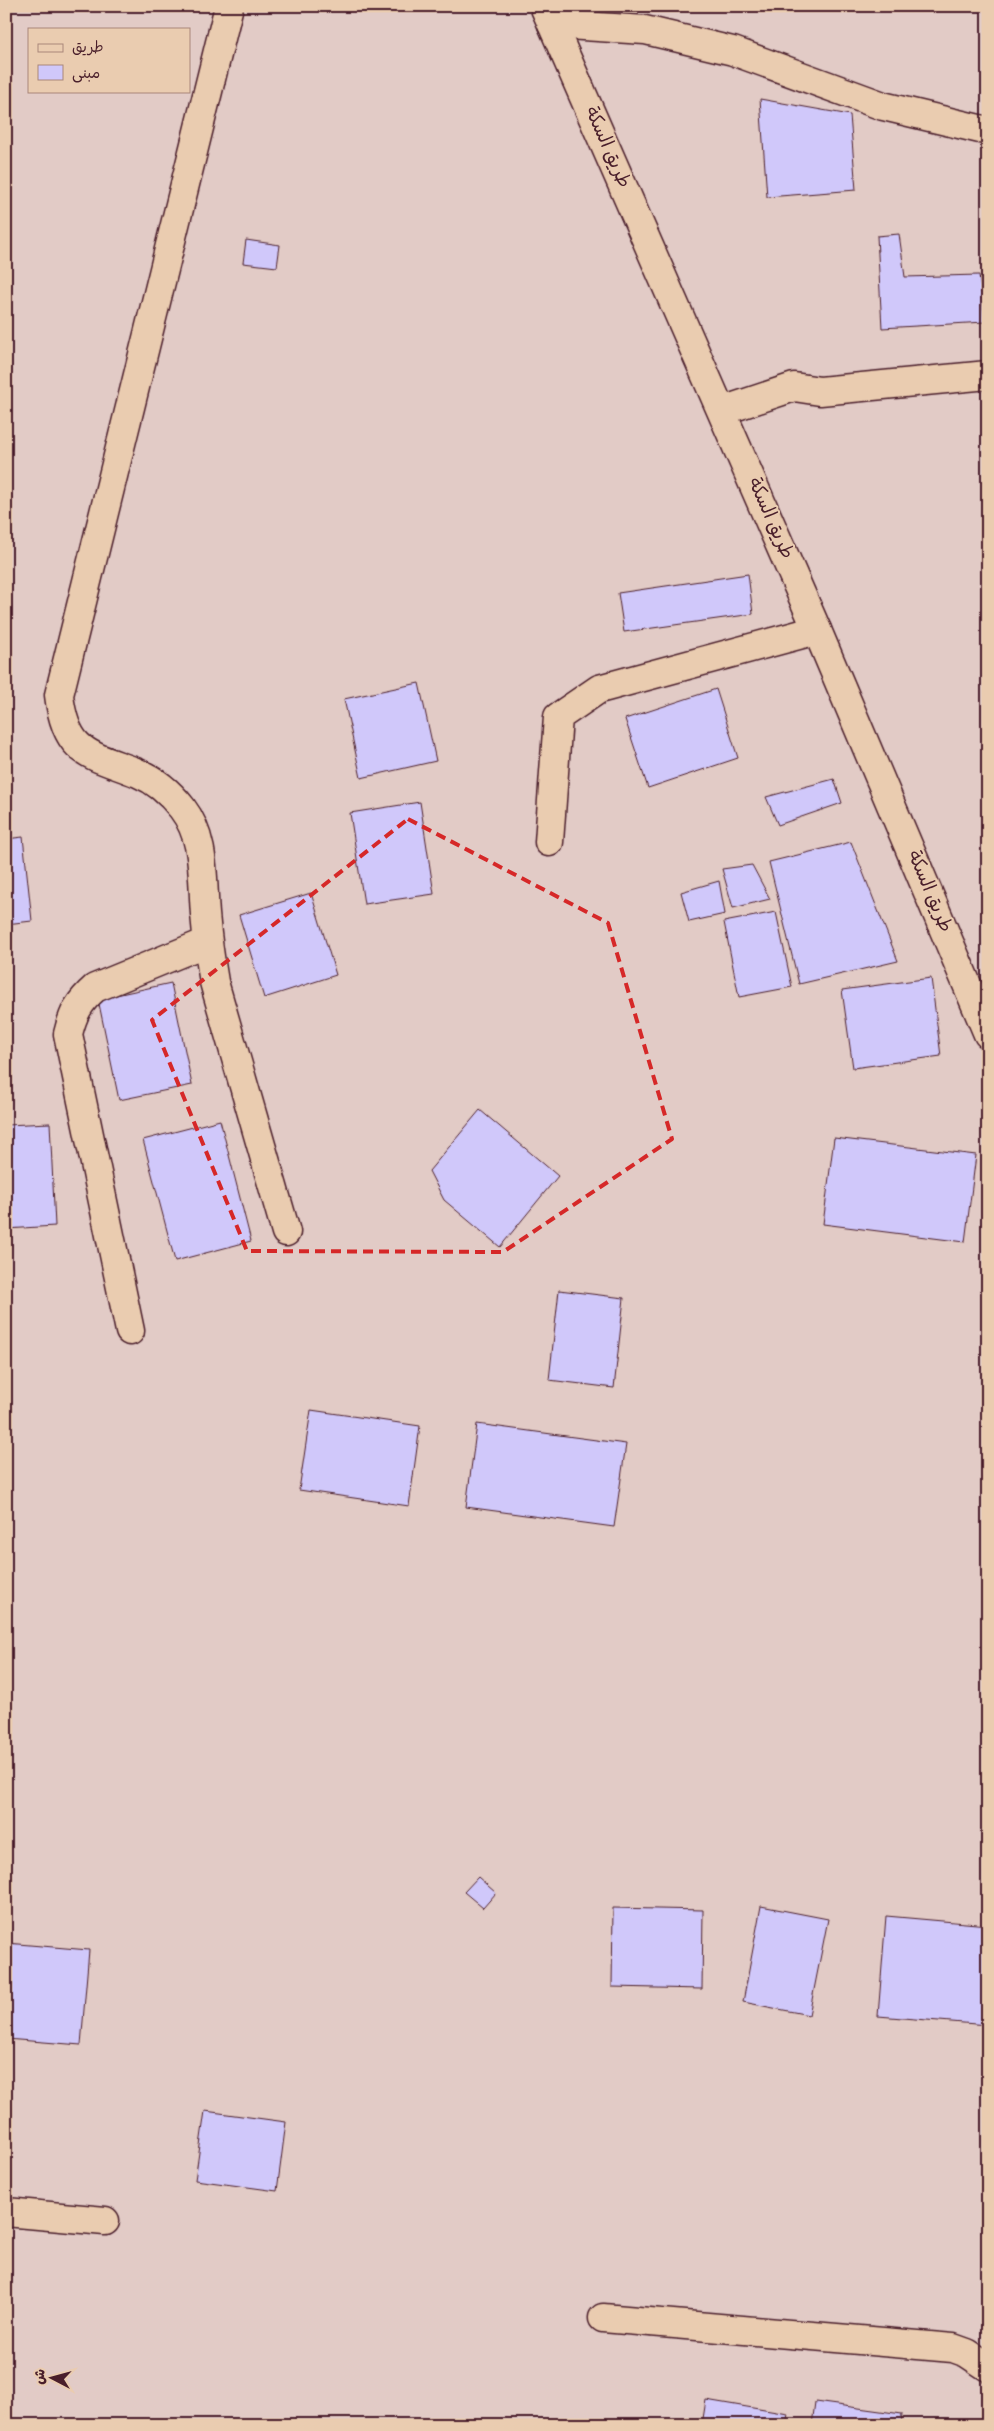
<svg xmlns="http://www.w3.org/2000/svg" width="994" height="2431" viewBox="0 0 994 2431" font-family="Dekko,'Playpen Sans Arabic',sans-serif">
  <style>
    .building { fill: #d0c8fa; stroke: #4a1f2b }
    .lines { fill: none; stroke-linecap: round; stroke-linejoin: round }
    .minor-casing { stroke: #4a1f2b; stroke-width: 31 }
    .major-casing { stroke: #4a1f2b; stroke-width: 31 }
    .minor { stroke: #eaccb0; stroke-width: 28 }
    .major { stroke: #eaccb0; stroke-width: 28 }
    .marked { fill: none; stroke: #d62828; stroke-width: 4; stroke-dasharray: 10 6; stroke-linejoin: round }
    .labels { text-anchor: middle; dominant-baseline: central; stroke-width: 4; stroke-linejoin: round; paint-order: stroke }
    .street-label { font-size: 19px; fill: #4a1f2b; stroke: #eaccb0 }
  </style>
  <rect width="100%" height="100%" fill="#e2cbc6"/>
  <filter id="ink" filterUnits="userSpaceOnUse"><feTurbulence type="fractalNoise" baseFrequency=".02" numOctaves="2"/><feDisplacementMap in="SourceGraphic" scale="10" xChannelSelector="R" yChannelSelector="G"/><feConvolveMatrix kernelMatrix="1 2 1 2 8 2 1 2 1" color-interpolation-filters="sRGB"/></filter>
  <g filter="url(#ink)">
    <!-- building -->
    <path class="building" d="M760,99l90,16 6,75 -89,7z
      M899,234l6,43 74,-2 6,47 -103,6 -5,-92z
      M246,240l34,5 -3,22 -34,-4z
      M748,574l5,40 -129,18 -6,-39z
      M419,683l17,78 -75,17 -17,-79z
      M716,689l22,69 -90,30 -23,-69z
      M834,779l8,24 -64,22 -12,-28z
      M420,802l14,92 -70,10 -14,-91z
      M23,837l9,84 -26,3v-85z
      M851,842l47,119 -99,23 -30,-122z
      M752,865l18,34 -37,9 -11,-39z
      M719,881l6,33 -36,8 -8,-30z
      M311,893l25,82 -72,23 -25,-83z
      M776,912l16,75 -53,10 -15,-75z
      M931,978l10,78 -88,12 -11,-78z
      M171,983l21,102 -73,15 -21,-101z
      M6,1015l6,50 -6,1z
      M480,1110l78,66 -58,71 -56,-47 -15,-29z
      M220,1120l31,121 -76,20 -32,-121z
      M50,1123l5,103 -49,3v-104z
      M834,1138l142,17 -11,87 -142,-18z
      M559,1290l65,8 -10,90 -65,-8z
      M311,1410l109,16 -11,80 -110,-16z
      M477,1424l149,20 -12,83 -148,-20z
      M478,1877l18,16 -13,15 -19,-16z
      M761,1906l67,13 -19,96 -66,-13z
      M613,1908l90,2 -1,79 -90,-2z
      M886,1916l102,9v100l-110,-9z
      M6,1943l83,7 -8,95 -75,-6z
      M205,2111l81,11 -9,69 -82,-11z
      M706,2400l82,14 -2,11h-84z
      M815,2402l87,12 -1,11h-89z"/>
    <g class="lines">
      <!-- minor casing -->
      <g class="minor-casing">
        <path id="minor" d="M229,6l-170,689c7,60 31,59 79,78 17,7 33,21 44,35 24,31 20,70 23,106 2,23 5,45 9,68l72,250
          M552,24l93,6 88,21 150,55 105,25
          M722,411l72,-24 26,4 168,-16
          M549,842l9,-125 41,-28 218,-59
          M130,1331l-62,-297c5,-21 11,-32 27,-46l112,-46
          M6,2212l99,9
          M603,2318l350,30 14,5 21,14"/>
      </g>
      <!-- major casing -->
      <g class="major-casing">
        <path id="major" d="M544,6l273,624 171,404"/>
      </g>
      <!-- minor -->
      <use href="#minor" class="minor"/>
      <!-- major -->
      <use href="#major" class="major"/>
    </g>
  </g>
  <!-- marked area -->
  <path class="marked" d="M408,819l200,104 64,216 -169,113 -256,-1 -95,-231z"/>
  <g class="labels">
    <!-- street labels -->
    <g class="street-label">
      <text transform="translate(606 148) rotate(66)">طريق السكة</text>
      <text transform="translate(769 519) rotate(66)">طريق السكة</text>
      <text transform="translate(928 892) rotate(67)">طريق السكة</text>
    </g>
  </g>
  <!-- margin -->
  <rect width="994" height="2431" fill="none" stroke="#eaccb0" stroke-width="25"/>
  <rect x="12" y="12" width="969" height="2406" fill="none" stroke="#4a1f2b" stroke-width="2" filter="url(#ink)"/>
  <!-- legend -->
  <rect x="28" y="28" width="162" height="65" fill="#eaccb0" stroke="#aa877b"/>
  <rect x="38" y="44" width="25" height="8" fill="#eaccb0" stroke="#aa877b"/>
  <text x="72" y="52" font-size="15" fill="#4a1f2b">طريق</text>
  <rect x="38" y="65" width="25" height="15" fill="#d0c8fa" stroke="#aa877b"/>
  <text x="72" y="78" font-size="15" fill="#4a1f2b">مبنى</text>
  <!-- north arrow -->
  <g transform="translate(52 2378) rotate(276)" stroke="#eaccb0" stroke-width="4" paint-order="stroke">
  <path d="M0-4L9 19L0 12L-9 19Z" fill="#4a1f2b"/>
  <text y="-8" font-size="14" font-weight="bold" text-anchor="middle" fill="#4a1f2b">ش</text>
  </g>
</svg>
